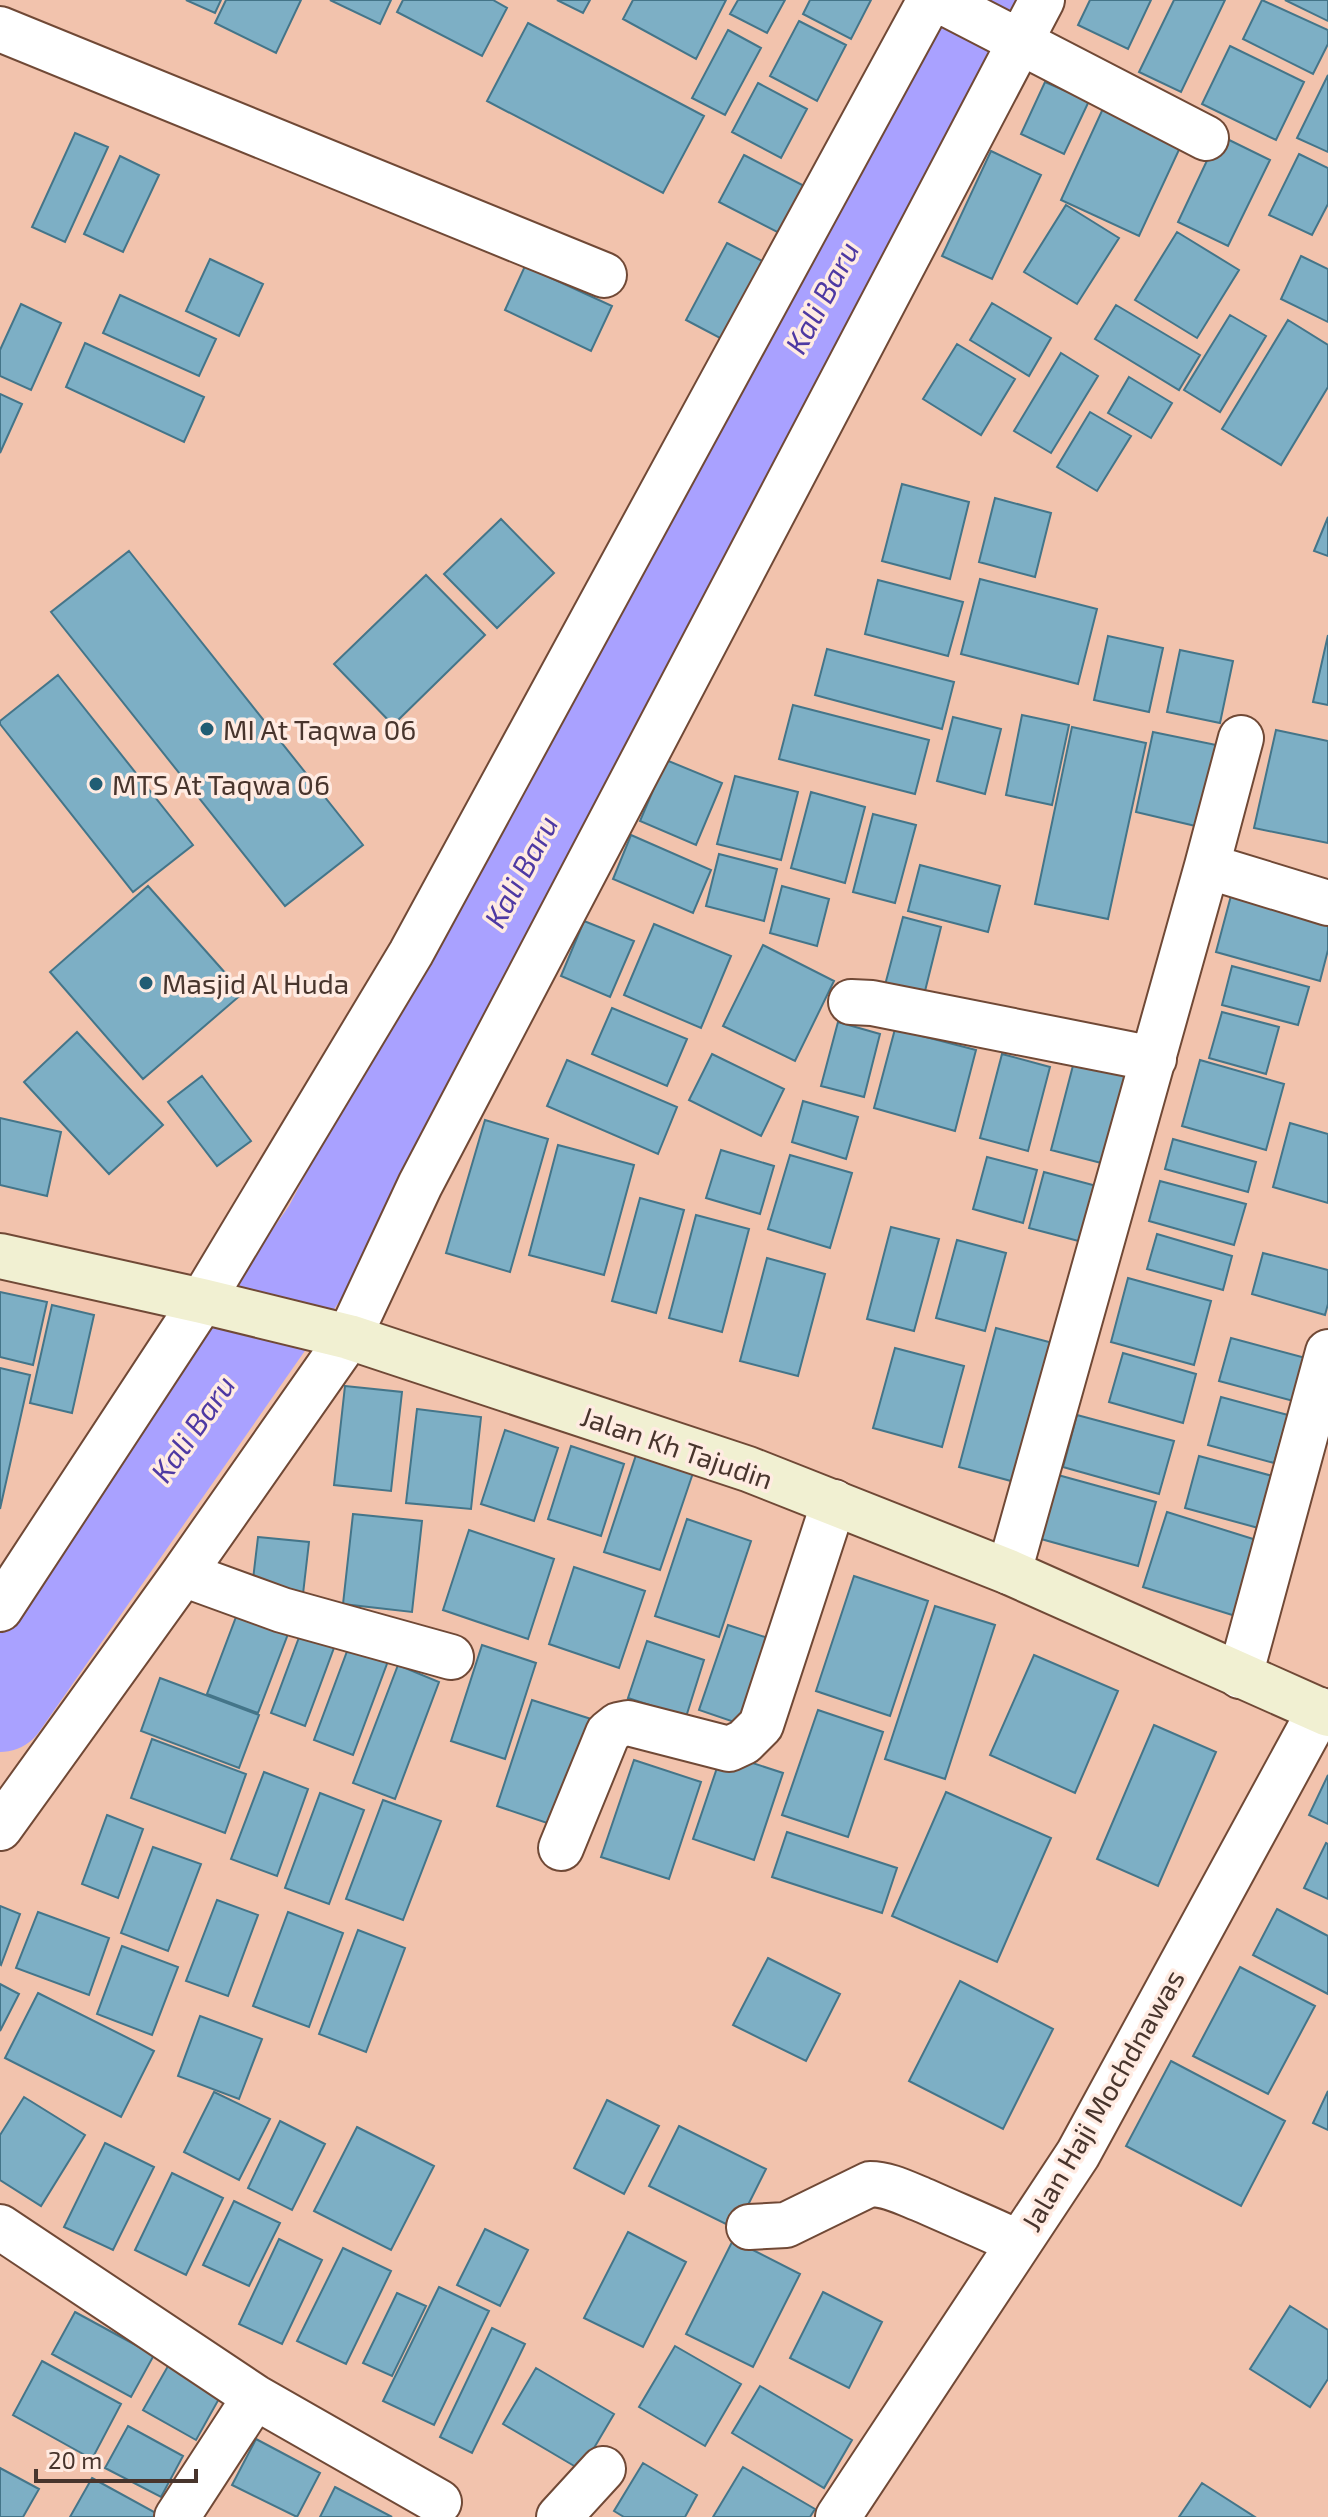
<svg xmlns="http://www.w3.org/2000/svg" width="1328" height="2517" viewBox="0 0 1328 2517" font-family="'Exo 2',sans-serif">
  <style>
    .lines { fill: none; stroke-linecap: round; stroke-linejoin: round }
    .river { stroke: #a9a1ff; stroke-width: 96 }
    .building { fill: #7dafc5; stroke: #447589; stroke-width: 2 }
    .street-casing { stroke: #704936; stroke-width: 48 }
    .secondary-casing { stroke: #704936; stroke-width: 48 }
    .street { stroke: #fff; stroke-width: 44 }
    .secondary { stroke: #f1f0d2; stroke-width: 44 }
    .poi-dot { fill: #205d74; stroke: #ffebe2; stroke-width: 3 }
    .labels { text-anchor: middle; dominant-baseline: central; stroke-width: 7; stroke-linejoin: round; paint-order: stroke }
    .poi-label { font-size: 28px; fill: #48352d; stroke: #ffebe2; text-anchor: start }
    .street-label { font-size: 28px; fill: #48352d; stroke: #ffebe2 }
    .water-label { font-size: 30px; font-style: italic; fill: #4e39a3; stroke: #ffebe2 }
  </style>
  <rect width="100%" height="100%" fill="#f2c3ad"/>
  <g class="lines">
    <!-- river -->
    <path class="river" d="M0,1704l330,-473 648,-1231"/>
  </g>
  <!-- building -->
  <path class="building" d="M186,0h35l-6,13z
    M226,0h75l-25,53 -61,-30z
    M330,0h61l-11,24z
    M403,0h90l14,8 -25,48 -85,-44z
    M557,0h33l-7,13z
    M633,0h93l-30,59 -73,-40z
    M738,0h47l-18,33 -37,-19z
    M810,0h61l-20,39 -48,-25z
    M1090,0h61l-23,49 -50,-24z
    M1174,0h51l-44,92 -42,-20z
    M1262,0l66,30v14l-15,30 -70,-35z
    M1285,0h43v21z
    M799,21l47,24 -29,56 -47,-25z
    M528,23l176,93 -41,77 -176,-92z
    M728,30l33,18 -36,67 -33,-17z
    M1230,46l74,36 -28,58 -74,-36z
    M1328,75v77l-31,-14z
    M1045,82l44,19 -25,53 -43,-20z
    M758,83l49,26 -26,49 -49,-26z
    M1106,102l78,37 -45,97 -78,-36z
    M75,133l33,14 -43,95 -33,-15z
    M1219,135l51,25 -42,86 -50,-24z
    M991,151l50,24 -49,104 -50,-23z
    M1299,154l29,14v36l-16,31 -43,-20z
    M744,155l70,36 -25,47 -70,-36z
    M120,156l39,19 -36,77 -39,-18z
    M1066,205l53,33 -42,66 -53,-32z
    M1177,232l62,38 -42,68 -62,-38z
    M727,243l51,26 -41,78 -51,-27z
    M1301,256l27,13v53l-47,-23z
    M210,259l53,25 -24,52 -53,-25z
    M525,266l87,40 -21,45 -86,-41z
    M120,295l96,44 -17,37 -96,-43z
    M992,303l59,35 -22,38 -59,-36z
    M21,304l40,19 -30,67 -31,-14v-26z
    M1116,305l84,50 -21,35 -84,-51z
    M1230,315l36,21 -46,76 -36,-22z
    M1288,320l40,25v42l-47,78 -59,-36z
    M85,343l119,54 -20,45 -118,-55z
    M957,344l58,35 -34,56 -58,-36z
    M1061,353l37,23 -47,77 -37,-22z
    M1129,377l43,26 -21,35 -43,-25z
    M0,394l22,10 -22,49z
    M1090,412l41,24 -34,55 -40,-24z
    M902,484l67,18 -19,77 -68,-18z
    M995,498l56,15 -16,64 -56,-15z
    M1328,517v39l-14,-5z
    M501,519l53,54 -57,55 -53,-54z
    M129,551l234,294 -78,61 -234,-294z
    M426,575l59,60 -92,90 -59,-61z
    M980,579l117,30 -19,75 -117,-30z
    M878,580l85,22 -15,54 -83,-22z
    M1328,635v70l-15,-3z
    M1108,636l55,12 -14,64 -55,-12z
    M827,649l127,33 -12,47 -127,-34z
    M1180,650l53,11 -13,62 -53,-11z
    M58,675l135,170 -60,47 -133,-168v-3z
    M793,705l136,35 -14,54 -136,-35z
    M1022,715l47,10 -17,80 -46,-10z
    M953,717l48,12 -16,65 -48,-13z
    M1072,727l74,16 -38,176 -73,-15z
    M1276,730l52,11v102l-74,-15z
    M1153,732l68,14 -17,82 -68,-16z
    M666,760l56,23 -26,62 -56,-24z
    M735,776l63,16 -17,68 -64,-16z
    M811,792l54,15 -20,76 -54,-15z
    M873,814l43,11 -21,78 -42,-11z
    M631,835l80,35 -18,43 -80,-34z
    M719,854l58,15 -13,52 -58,-15z
    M920,865l80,21 -12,46 -80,-21z
    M148,886l95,107 -100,86 -93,-107z
    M782,886l47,13 -12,47 -47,-13z
    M1232,892l96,27v31l-8,31 -104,-29z
    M903,917l38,10 -17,68 -39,-10z
    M584,921l50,20 -24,56 -49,-21z
    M654,924l77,32 -30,72 -77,-33z
    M763,945l71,36 -39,80 -72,-35z
    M1232,966l77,21 -11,38 -76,-20z
    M612,1008l75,31 -20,47 -75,-32z
    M1222,1012l57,15 -13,47 -57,-16z
    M838,1022l42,12 -16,63 -43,-11z
    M895,1029l81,21 -21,81 -81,-23z
    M77,1032l86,93 -54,49 -85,-92z
    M712,1054l72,35 -23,47 -72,-36z
    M1002,1054l48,13 -22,84 -48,-13z
    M1076,1054l58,16 -25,95 -58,-15z
    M567,1060l110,47 -19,47 -111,-48z
    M1200,1060l84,24 -18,66 -84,-24z
    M202,1076l49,65 -34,25 -49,-64z
    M803,1101l55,16 -12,42 -54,-17z
    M0,1118l61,14 -14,64 -47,-11z
    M485,1120l63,19 -38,133 -64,-19z
    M1290,1123l38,11v69l-55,-16z
    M1173,1139l83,23 -8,30 -83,-23z
    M558,1145l76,20 -30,110 -75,-20z
    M721,1150l53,16 -14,48 -54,-16z
    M790,1155l62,18 -22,75 -62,-19z
    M987,1157l50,13 -14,53 -50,-14z
    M1044,1172l60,16 -14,56 -61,-16z
    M1160,1181l86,23 -12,41 -85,-24z
    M640,1198l44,12 -28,103 -44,-12z
    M696,1215l53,14 -27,103 -53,-14z
    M891,1227l48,12 -25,92 -47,-12z
    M1157,1234l75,22 -9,34 -76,-21z
    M957,1240l49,13 -21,78 -49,-13z
    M1263,1253l65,17v34l-3,11 -73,-21z
    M767,1258l58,16 -27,102 -58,-15z
    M1128,1278l83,23 -17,64 -83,-23z
    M0,1292l47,10 -14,63 -33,-8z
    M52,1305l42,10 -22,98 -42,-10z
    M996,1328l68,18 -38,139 -67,-18z
    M1231,1338l82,22 -12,43 -82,-22z
    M895,1348l69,18 -22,81 -69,-19z
    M1123,1353l73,21 -13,49 -74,-21z
    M0,1368l30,7 -30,134z
    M345,1386l57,6 -11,99 -57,-6z
    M1221,1397l67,18 -14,48 -66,-18z
    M417,1409l64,8 -10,92 -65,-6z
    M1077,1415l97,26 -15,53 -96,-27z
    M505,1430l53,18 -24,73 -53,-17z
    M571,1446l53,18 -23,72 -53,-17z
    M636,1455l57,18 -33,97 -56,-18z
    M1199,1456l77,21 -14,52 -77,-21z
    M1058,1475l98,27 -18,64 -97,-27z
    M1167,1512l102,32 -24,75 -102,-32z
    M353,1514l69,7 -10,91 -69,-8z
    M687,1519l64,22 -32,96 -64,-21z
    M469,1530l85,29 -26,80 -85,-29z
    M258,1537l51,5 -6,52 -51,-6z
    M574,1567l71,24 -26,77 -70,-24z
    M854,1576l74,25 -38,115 -74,-25z
    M935,1606l60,19 -50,154 -60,-20z
    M239,1609l52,17 -33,87 -51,-19z
    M728,1625l43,14 -28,86 -44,-15z
    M301,1632l34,13 -30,81 -34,-13z
    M647,1641l57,19 -18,57 -58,-19z
    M482,1645l54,18 -31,96 -54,-18z
    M349,1646l39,15 -35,94 -39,-15z
    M1034,1655l84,36 -43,102 -85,-38z
    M398,1665l41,17 -44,117 -42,-16z
    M160,1678l99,37 -20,53 -98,-37z
    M532,1700l59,19 -35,107 -59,-20z
    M818,1710l65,22 -35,105 -66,-22z
    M1154,1725l62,27 -58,134 -61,-27z
    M152,1739l94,35 -21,59 -94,-35z
    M722,1753l61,20 -29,87 -61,-21z
    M634,1760l67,22 -32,97 -68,-22z
    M264,1772l44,17 -31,87 -46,-17z
    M1328,1775v49l-19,-9z
    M946,1792l105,46 -54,124 -105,-46z
    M320,1793l44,17 -35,94 -44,-16z
    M383,1800l58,21 -38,99 -57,-21z
    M107,1815l36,14 -25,69 -36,-14z
    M787,1832l110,36 -15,45 -110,-36z
    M1326,1843l2,1v55l-24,-11z
    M153,1847l48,17 -33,87 -47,-18z
    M217,1900l41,15 -30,81 -42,-15z
    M0,1906l20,8 -19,51 -1,-1z
    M1277,1909l51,27v58l-75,-39z
    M38,1912l71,26 -20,57 -73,-27z
    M288,1912l55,21 -34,94 -56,-21z
    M358,1930l47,18 -39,104 -47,-18z
    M122,1946l56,21 -26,68 -55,-21z
    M768,1958l72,36 -34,67 -73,-36z
    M1240,1967l75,39 -47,88 -75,-38z
    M960,1981l93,48 -50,100 -94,-48z
    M0,1984l19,10 -19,37z
    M38,1993l116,58 -33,66 -116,-59z
    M200,2016l62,23 -23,60 -61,-23z
    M1171,2061l114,60 -44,85 -115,-60z
    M1328,2091v39l-15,-7z
    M214,2092l56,27 -31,61 -55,-28z
    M24,2097l61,38 -44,71 -41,-26v-45z
    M607,2100l52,26 -35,68 -50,-26z
    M280,2121l45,23 -33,66 -44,-22z
    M679,2126l87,43 -30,60 -87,-43z
    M357,2127l77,39 -43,84 -77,-39z
    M105,2143l49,24 -41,83 -49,-23z
    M172,2173l51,25 -37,77 -51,-25z
    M234,2201l46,22 -31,63 -46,-21z
    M485,2229l43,21 -28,56 -43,-21z
    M628,2232l58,30 -43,85 -59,-29z
    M279,2239l43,21 -40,84 -43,-20z
    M733,2240l67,34 -47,93 -67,-33z
    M343,2248l48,23 -45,93 -49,-23z
    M439,2287l50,24 -55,114 -51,-24z
    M823,2292l59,30 -33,66 -59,-30z
    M397,2293l29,13 -34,70 -29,-13z
    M1290,2306l38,24v49l-18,28 -60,-38z
    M75,2312l79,43 -23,42 -79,-43z
    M492,2328l33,16 -53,109 -32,-16z
    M675,2346l66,38 -36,62 -66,-39z
    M172,2359l53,29 -29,52 -53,-30z
    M42,2361l79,43 -29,55 -79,-44z
    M536,2368l78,46 -33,56 -78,-46z
    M760,2386l92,54 -28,48 -92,-55z
    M128,2426l55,30 -22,41 -56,-29z
    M256,2439l64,34 -23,44 -65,-32z
    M643,2463l54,32 -12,22h-61l-10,-6z
    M743,2467l72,42 -5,8h-97z
    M0,2468l39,21 -16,28h-23z
    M92,2478l64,35 -3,4h-83z
    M1202,2483l53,34h-76z
    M335,2487l57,30h-72z"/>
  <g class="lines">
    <!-- street casing -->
    <g class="street-casing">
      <path id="street" d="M939,0l267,138
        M0,29l604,246
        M1207,866l121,37
        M851,1002l21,1 282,56
        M1009,1572l198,-706 34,-128
        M183,1574l99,36 169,47
        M0,1609l202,-308 209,-348 519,-953
        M1240,1676l88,-324
        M0,1828l183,-254 166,-237 71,-152 622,-1185
        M561,1848l47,-115 10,-8 10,-2 101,26 15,-7 17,-17 73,-223
        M0,2227l255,170 184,105
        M749,2227l37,-2 84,-41c19,0 37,10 55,17 31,14 63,27 94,42
        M177,2517l78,-120
        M559,2517l44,-48
        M838,2517l240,-363 242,-444"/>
    </g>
    <!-- secondary casing -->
    <g class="secondary-casing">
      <path id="secondary" d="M0,1256l202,45 147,36 399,132 261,103 319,142"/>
    </g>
    <!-- street -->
    <use href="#street" class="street"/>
    <!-- secondary -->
    <use href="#secondary" class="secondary"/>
  </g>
  <!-- markers -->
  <g class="poi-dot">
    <circle cx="207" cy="729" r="8"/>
    <circle cx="96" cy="784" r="8"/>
    <circle cx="146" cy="983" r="8"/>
  </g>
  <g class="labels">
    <!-- poi labels -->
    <g class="poi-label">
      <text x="223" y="729">MI At Taqwa 06</text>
      <text x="112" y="784">MTS At Taqwa 06</text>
      <text x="162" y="983">Masjid Al Huda</text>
    </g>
    <!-- street labels -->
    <g class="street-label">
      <text transform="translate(677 1447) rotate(19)">Jalan Kh Tajudin</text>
      <text transform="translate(1102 2100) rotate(-60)">Jalan Haji Mochdnawas</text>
    </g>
    <!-- water labels -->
    <g class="water-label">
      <text transform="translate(821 297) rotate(-62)">Kali Baru</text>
      <text transform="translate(520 871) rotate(-62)">Kali Baru</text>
      <text transform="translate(192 1428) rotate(-55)">Kali Baru</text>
    </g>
  </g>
  <!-- scale -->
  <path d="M36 2469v12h160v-12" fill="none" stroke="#48352d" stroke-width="4"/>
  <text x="48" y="2469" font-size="24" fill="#48352d" stroke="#ffebe2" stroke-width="6" paint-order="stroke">20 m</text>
</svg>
